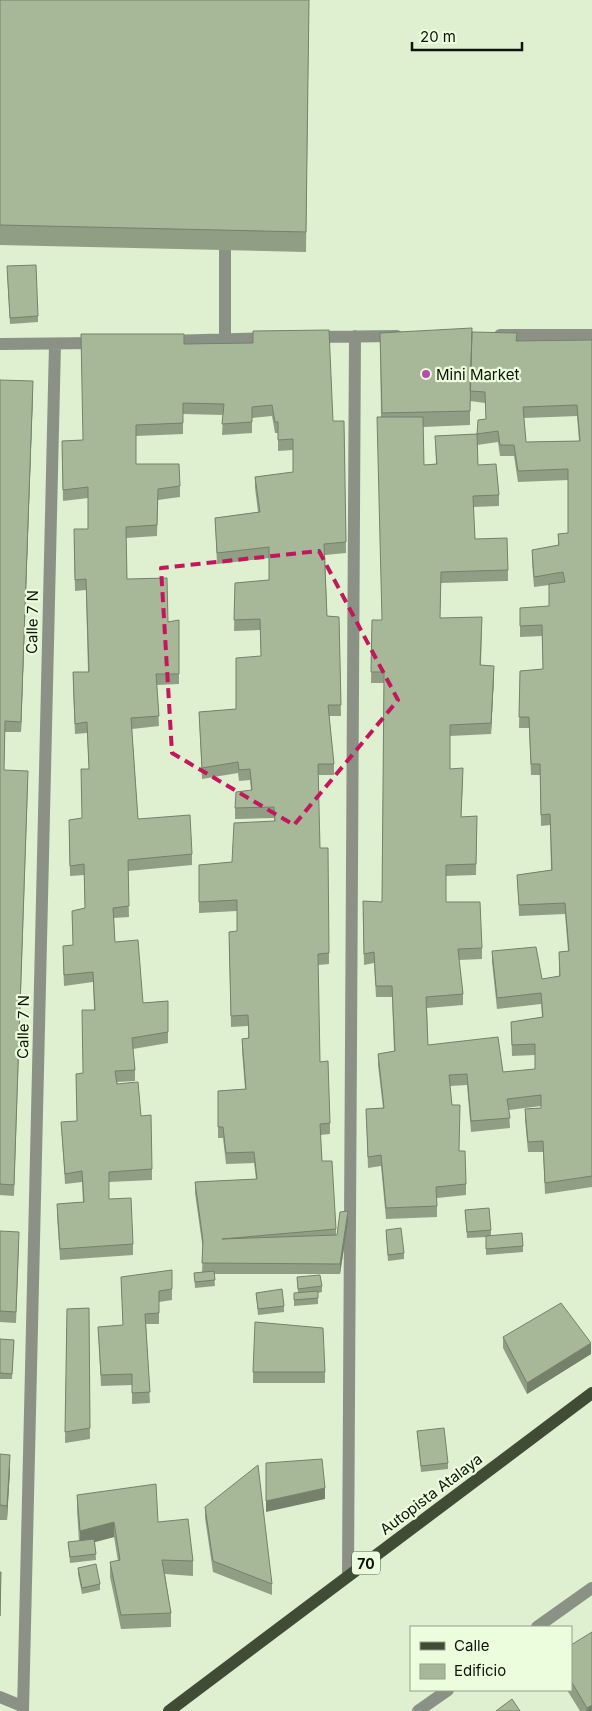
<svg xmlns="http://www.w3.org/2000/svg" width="592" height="1711" viewBox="0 0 592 1711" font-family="Inter,sans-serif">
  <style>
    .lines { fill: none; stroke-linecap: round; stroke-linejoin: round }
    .minor { stroke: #8b9285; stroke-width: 12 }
    .major { stroke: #404c35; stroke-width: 12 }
    .wall { fill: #909e84; fill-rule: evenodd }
    .shaded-wall { fill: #75816b }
    .building { fill: #a7b899; stroke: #75816b; fill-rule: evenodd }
    .marked { fill: none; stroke: #c2185b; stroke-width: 4; stroke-dasharray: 10 6; stroke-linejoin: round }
    .poi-dot { fill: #b94baa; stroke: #ecfddd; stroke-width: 2 }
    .labels { text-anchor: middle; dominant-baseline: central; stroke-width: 4.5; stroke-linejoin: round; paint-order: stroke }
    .shield { fill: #ecfddd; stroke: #515a49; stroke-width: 1 }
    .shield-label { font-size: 14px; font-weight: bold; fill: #0e1409 }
    .poi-label { font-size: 15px; fill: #0e1409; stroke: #ecfddd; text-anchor: start }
    .street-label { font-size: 15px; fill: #0e1409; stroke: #ecfddd }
  </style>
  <rect width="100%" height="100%" fill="#def0d0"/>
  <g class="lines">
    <!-- minor -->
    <path class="minor" d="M225,234v105
      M500,335h92
      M315,337l82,-1
      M167,341l103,-3
      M0,344l97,-1
      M348,1576l7,-1240
      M537,1627l55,-39
      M0,1697l22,9
      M23,1711l32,-1367
      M418,1711l30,-21"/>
    <!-- major -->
    <path class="major" d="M169,1711l423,-318"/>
  </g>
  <!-- wall -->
  <path class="wall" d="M0,0h309l-3,252 -306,-7z
    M7,272l31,44v6l-28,2z
    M472,332l45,9 75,-1v847l-47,7 -2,-42h-15l-3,-32v-11l16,-1v-2l-32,4 1,18 -39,4 -4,-47 -17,1 2,19 7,46 7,33v11l-29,3v19l-51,2 -5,-53 -13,2 -2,-59 17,-1 -5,-43v-11l16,-3 -2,-54h-16l-2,-34 -10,2 -1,-53 19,-10 2,-219h-13l1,-63h10l-1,-203 -1,-84zM470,394v7l15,2 1,16 -9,15 -42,2 1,28 -12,1 -1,-38 47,-2zM577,416l2,25 -53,1 -2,-24zM498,442l2,14h14l4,26 50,-2v53l-10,1v11l-26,5v11l2,26 15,-2v21l-29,2v29l22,-1 1,33 -23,2 -1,57h10l2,47h9l1,51 9,-1 1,45 -34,5 2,41 46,-2 3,37 -9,1v24l-17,3 -50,-28v11l5,47 44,-5 1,13 -31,5 1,34 23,-1v15l-32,2 -75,-27 -1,-37 36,-3v-11l-4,-34 23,-1v-11l-36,-46v-26l30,-1 1,-59 -16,1 2,-38 -13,-10v-33l41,-2 3,-58 -13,-11 1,-37 -42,-10 1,-35 67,-2v-11l-33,-31 -2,-32 26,-1v-11l-21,-30 -1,-20z
    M184,344l149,77h11l2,132 -21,2 2,61 12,1 2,99h-12l5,48v11h-16l2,73 9,105v11l-11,1 2,97 10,61v11l-10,1 2,26 14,68v6h1l11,-13 -8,52h-126l1,12 -20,2 -1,-15 8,-1 1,-22 -8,-57v-11l61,-3 -2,-16 -28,1 -3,-26h-5v-47l27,-2 -3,-39v-11l6,-1v-12l-17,1 -2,-85 8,-11v-20l-38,2v-48l33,-3 42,-41v-3l-39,1v-11l16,-18 -1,-10 -11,1 -1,-8 -36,6 -3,-67 37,-3 25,-53 -1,-26 -26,1 1,-48 34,-3v-22l-52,6 -2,-46 43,-6 -3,-24v-11l38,-5v-22l-15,1v-18h-3l-3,-17 -20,2v15l-30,2 1,-20 -40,-1v20l-47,2v28l44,22v11l-22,3 -1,36 -31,2 1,41 41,43 11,-2v64l-22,1 2,41 -27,3 6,90 54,35v11l-64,6 1,46 -15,1 1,24 28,61 25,-2v42l-35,6 2,21v11l-18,1 24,34 11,53v11l-43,2v17l24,45v11l-73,5 -3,-45v-11l26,-2 -1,-20 -17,2 -4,-62 16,-1 -1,-47 7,-1 11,-63 -1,-28 -29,4 -1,-29v-11l10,-1 -1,-34 13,-3 -1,-33 -14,1 -1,-45 13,-13 7,-49 -2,-36 -12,1 -2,-51v-11h15l-2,-82 -11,1 -1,-51 14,-11v-31l-25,3 -1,-60 21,-1z
    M0,380l33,12 -12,340h-16l-1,38 24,12 -14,414 -14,-1z
    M465,1210l26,20v5l32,11v6l-37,3v-18l-19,1z
    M386,1230l18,23v6l-16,2z
    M0,1231l19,12 -3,80 -16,-1z
    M172,1270v30l-13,2v22h-13l4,79 -18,1v-19l-31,1 -3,-59 25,-2 -2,-48z
    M297,1277l25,9v6l-4,1v11l-24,2v-13h4z
    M256,1293l28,13v6l-26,3z
    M89,1308l1,131 -25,4 2,-134z
    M503,1337l88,17 -64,40 -24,-46z
    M0,1339l14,1 -2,39h-12z
    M253,1372h72v11h-72z
    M417,1431l31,32v6l-27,3z
    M0,1454l10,15 -3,51h-7z
    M77,1495l81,27 35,39v15l-28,-2 6,39v14l-50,2 -11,-52v-15l8,-1 -4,-24 -19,5 1,18 -26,3 -2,-21 11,-1 -2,-31z
    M205,1507l67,77v11l-59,-23 -8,-54z
    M78,1568l22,16v6l-18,4 -4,-20z
    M571,1645l21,66h-12l-13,-21h4z"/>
  <!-- shaded-wall -->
  <path class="shaded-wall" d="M33,381v11l-12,340v-10z
    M494,666v10l-3,58v-11z
    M348,1211v11l-8,52v-10z
    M591,1343v11l-64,40v-11z
    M10,1455v14l-3,51v-14z
    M325,1488v11l-59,13v-11z
    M114,1522v15l-34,9v-15z
    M592,1705v6h-5v-3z"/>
  <!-- building -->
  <path class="building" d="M0,0h309l-3,232 -306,-7z
    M36,265l2,51 -28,2 -3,-52z
    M472,328l-2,83 -88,2 -2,-80z
    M329,330l4,91h11l2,121 -22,2 3,72 12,1 2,88h-13l6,59h-16l2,84h8l1,105 -11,1 2,108 8,-1 2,62 -10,1 2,37h10l4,68 -114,10 115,-4 3,-23 8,-1 -8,53 -138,-1 1,-22 -8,-59 62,-3 -3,-27 -28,1 -3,-26h-5v-36l28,-2 -4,-50 7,-1 -1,-23 -17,1 -2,-84 8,-1v-31l-38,2v-37l33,-3 2,-39 41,-2 -1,-14 -39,1 1,-16 16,-2 -2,-21 -11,1 -1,-8 -36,6 -3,-56 37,-3v-51l25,-2 -1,-37 -26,1 1,-37 34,-3v-33l-52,6 -2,-35 45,-6 -5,-35 38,-5v-33l-15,1v-18h-3l-3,-17 -20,2v15l-30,2 2,-20 -41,-1v20l-47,2v39h43l1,22 -22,3 -1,36 -31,2 1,52 40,-1 1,44 11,-2v54h-23l3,42 -28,2 7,101 52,-4 2,39 -64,6 1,46 -16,2 2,34 23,-2 5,63 25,-2v31l-36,6 3,32 -20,1 2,13 21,-2 3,34 10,-1 1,54 -43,3v27l22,-1 2,46 -73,5 -3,-45 27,-2 -2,-31 -17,3 -4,-52 16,-1 -1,-47 7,-1 -1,-63h13l-2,-38 -29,3 -1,-29 10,-1 -1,-34 13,-3 -1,-44 -14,2 -1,-46 13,-2 -1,-49h8l-2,-47 -12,2 -2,-52h16l-3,-93 -11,1 -1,-51h14v-42l-25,3 -1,-49 21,-1 -2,-106h103v10l69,-1v-12z
    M472,332l45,1 -1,8 76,-1v836l-47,7 -2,-42 -15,1 -3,-33 16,-1v-13l-34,4 3,19 -39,3 -4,-47 -18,1 3,30h8l-1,46h6l1,33 -30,3 1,19 -51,2 -5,-53 -13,2 -2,-48 18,-1 -6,-54 17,-3 -3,-65h-16l-2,-34 -10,2 -1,-53 19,1 2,-230h-13l1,-52h10l-5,-203h46l1,48 13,-1 -2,-28 42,-2 1,-14 8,-1 -1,-27 -15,-1zM577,405l3,36 -54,1 -3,-35zM498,431l2,14h14l4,26 50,-2v64l-10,1 1,11 -27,5 2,27 29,-5 2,10 -16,2v22l-29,2v18l22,-1 1,44 -23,2 -1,46h10l2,47h9l1,51 9,-1 2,56 -35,5 2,30 46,-2 4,48 -10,1 1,24 -18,3 -6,-32 -44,4 5,47 44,-5 2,24 -32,5 1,23 23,-1v25l-32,3 -5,-35 -70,8 -2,-48 37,-3 -5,-45 24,-1 -2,-46h-34v-37l30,-1 1,-48 -16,1 2,-49 -13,1v-44l41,-2 3,-57 -14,-1 2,-48 -42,1 1,-46 67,-2 -1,-32 -32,1 -2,-43 26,-1 -3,-31 -18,1 -1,-31z
    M0,380l33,1 -12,341 -16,-1 -1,49 24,1 -14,414 -14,-1z
    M489,1208l2,22 -24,2 -2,-22z
    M401,1228l3,25 -16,2 -2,-25z
    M0,1231l19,1 -3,80 -16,-1z
    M522,1233l1,13 -37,3v-13z
    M172,1270v19l-13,2v22l-14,1 5,78 -18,1v-19l-31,1 -3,-48 25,-2 -2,-48z
    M214,1271l1,9 -20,2 -1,-9z
    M320,1275l2,11 -24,3 -1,-12z
    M282,1289l2,17 -26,3 -2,-16z
    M318,1291v7l-24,2v-7z
    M561,1303l30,40 -64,40 -24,-46z
    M89,1308l1,120 -25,4 2,-123z
    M255,1322l68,6 2,44h-72z
    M0,1339l14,1 -2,34 -12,-1z
    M444,1428l4,35 -27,3 -4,-35z
    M0,1454l10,1 -3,51 -7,-1z
    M322,1459l3,29 -59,13v-38z
    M258,1465l14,119 -59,-23 -8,-54z
    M156,1484l2,38 30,-3 5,42 -31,-1 9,53 -50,2 -11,-53 10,-2 -6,-38 -34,9 -3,-36z
    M94,1539l2,15 -26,3 -2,-15z
    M96,1564l4,20 -18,4 -4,-20z
    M0,1572h1l-1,44z
    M592,1632v73l-5,3 -16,-27v-36z
    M512,1699l8,12h-24z"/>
  <!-- marked area -->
  <path class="marked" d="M319,551l79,149 -104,125 -122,-72 -11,-185z"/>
  <!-- markers -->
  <circle class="poi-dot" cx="426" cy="374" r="5"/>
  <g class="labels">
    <!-- shield labels -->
    <rect class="shield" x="352" y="1551.5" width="28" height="23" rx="4"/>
    <g class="shield-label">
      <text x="366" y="1563">70</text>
    </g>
    <!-- poi labels -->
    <g class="poi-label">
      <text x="436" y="374">Mini Market</text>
    </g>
    <!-- street labels -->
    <g class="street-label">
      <text transform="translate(32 622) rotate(-89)">Calle 7 N</text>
      <text transform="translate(23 1027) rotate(-89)">Calle 7 N</text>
      <text transform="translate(431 1494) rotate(-37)">Autopista Atalaya</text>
    </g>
  </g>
  <!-- legend -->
  <rect x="410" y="1626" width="162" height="65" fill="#ecfddd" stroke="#93a088"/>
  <rect x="420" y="1642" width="25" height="8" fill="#404c35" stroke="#93a088"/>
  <text x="454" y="1651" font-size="15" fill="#0e1409">Calle</text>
  <rect x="420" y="1664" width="25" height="15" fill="#a7b899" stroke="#93a088"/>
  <text x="454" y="1676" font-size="15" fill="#0e1409">Edificio</text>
  <!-- scale -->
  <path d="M412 42v8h110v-8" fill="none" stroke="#0e1409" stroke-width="2.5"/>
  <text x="420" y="42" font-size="15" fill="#0e1409" stroke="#ecfddd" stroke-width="4" paint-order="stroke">20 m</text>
</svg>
